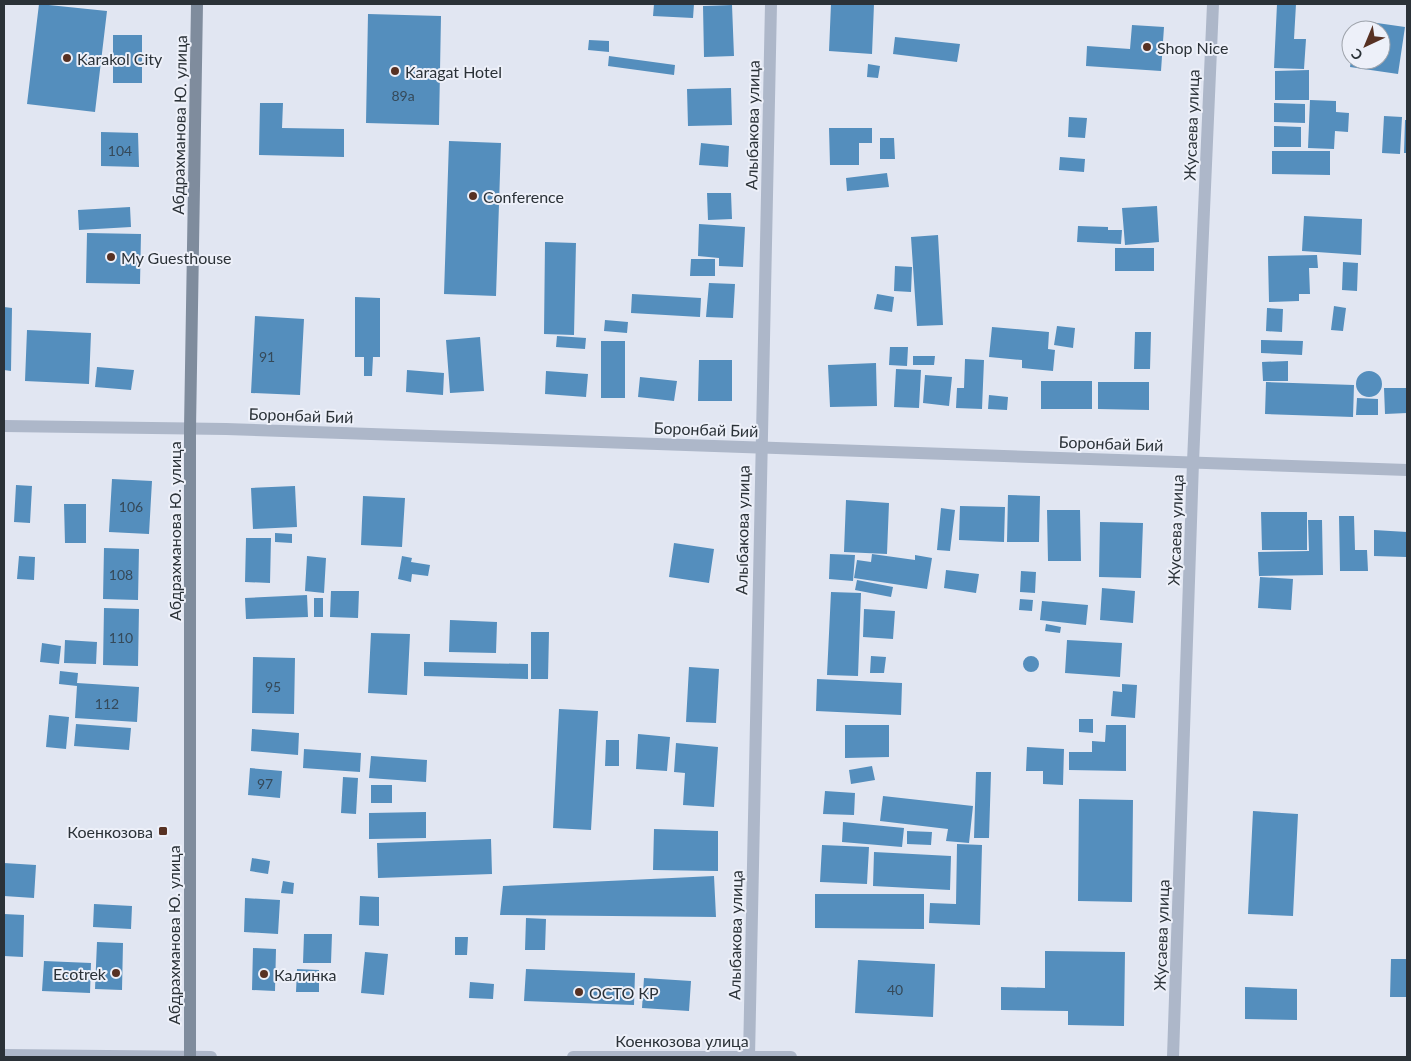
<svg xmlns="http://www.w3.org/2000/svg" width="1411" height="1061" viewBox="0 0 1411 1061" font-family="Lato,sans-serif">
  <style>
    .building { fill: #548ebd }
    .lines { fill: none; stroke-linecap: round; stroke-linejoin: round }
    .minor { stroke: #adb7c9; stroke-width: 12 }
    .tertiary { stroke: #adb7c9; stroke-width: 12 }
    .secondary { stroke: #7f8c9d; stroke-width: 12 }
    .poi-dot { fill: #573123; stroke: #edf0f9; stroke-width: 2 }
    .labels { text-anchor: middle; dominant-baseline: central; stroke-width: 4; stroke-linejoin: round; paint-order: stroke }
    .number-label { font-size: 14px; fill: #354959 }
    .poi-label { font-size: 16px; fill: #2b3238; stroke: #edf0f9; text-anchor: start }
    .street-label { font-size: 16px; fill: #2b3238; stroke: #edf0f9 }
  </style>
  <rect width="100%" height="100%" fill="#e1e6f2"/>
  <!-- building -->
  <path class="building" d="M39,4l68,7 -12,101 -68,-8z
    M654,4h40l-1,14 -40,-2z
    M831,4h43l-2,50 -43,-3z
    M1277,4h19l-2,35h12l-2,30 -30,-1z
    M732,5l2,51 -30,1 -1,-51z
    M368,14l73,2 -2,109 -73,-2z
    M1363,21l42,6 -7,47 -48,-7 1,-7h30v-30h-20z
    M1132,25l32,2 -3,44 -75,-5 1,-20 43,3z
    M113,35h29v48h-29z
    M895,37l65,7 -3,18 -64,-8z
    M589,40l20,1v11l-21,-2z
    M609,56l66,9 -1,10 -66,-9z
    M868,64l12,2 -2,12 -11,-1z
    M1309,70v30h-34v-29z
    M731,88l1,37 -44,1 -1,-37z
    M1310,100l26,1v11l13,1 -1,19 -13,-1 -1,18 -26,-1z
    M260,103h23l-1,25 62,1v28l-85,-2z
    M1274,103l31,1v19l-31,-1z
    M1384,116l18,1 -2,37 -18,-1z
    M1069,117l18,1 -2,20 -17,-1z
    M1405,120h2v33h-3z
    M1274,126l27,1v20h-27z
    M829,128h43v15h-13v22h-29z
    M101,132l37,1 1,34 -38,-1z
    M880,138h14l1,21h-15z
    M449,141l52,2 -5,153 -52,-2z
    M701,143l28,3 -1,21 -29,-2z
    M1272,151h58v24l-58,-1z
    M1060,157l25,2 -1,13 -25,-2z
    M887,173l2,14 -42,4 -1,-13z
    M707,193h24l1,26 -24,1z
    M1157,206l2,36 -34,3 -3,-37z
    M130,207l1,20 -52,3 -1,-20z
    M1304,216l58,3 -1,36 -59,-4z
    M699,224l46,3 -2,40 -24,-1v-8l-21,-2z
    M1078,226l30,1v3h14l-1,14 -44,-2z
    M87,233l54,1 -1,50 -54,-1z
    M938,235l5,90 -26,1 -6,-89z
    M545,242l31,1 -2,92 -30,-1z
    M1115,248h39v23h-39z
    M1317,255l1,13h-9l1,26h-11v7l-30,1 -1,-46z
    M691,259h24v17h-25z
    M1343,262l15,1 -1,28 -15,-1z
    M895,266l17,1 -1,25 -17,-1z
    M709,283l26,1 -2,34 -27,-1z
    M632,294l69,4 -1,19 -69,-4z
    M877,294l17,3 -2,15 -18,-3z
    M355,297l25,1v59h-7l-1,19h-8v-19h-9z
    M1334,306l12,2 -3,23 -12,-1z
    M4,307l8,1 -1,63 -7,-1z
    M1267,308l16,1 -1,23 -16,-1z
    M255,316l49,3 -4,76 -49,-2z
    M605,320l23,2 -1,11 -23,-2z
    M1057,326l18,2 -2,20 -19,-3z
    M992,327l57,5 -1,17 7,1 -2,21 -31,-3v-8l-33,-3z
    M27,330l64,3 -2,51 -64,-3z
    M1135,332h16l-1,37h-16z
    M557,336l29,2 -1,11 -29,-2z
    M480,337l4,54 -34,2 -4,-53z
    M1261,340l42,1 -1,14 -41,-2z
    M601,341h24v57h-24z
    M890,347h18l-1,19 -18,-1z
    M913,356h22l-1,9h-21z
    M965,359l19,1 -2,49 -26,-1 1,-20h7z
    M699,360h33v41h-34z
    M1288,361v20h-25l-1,-19z
    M876,363l1,43 -47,1 -2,-42z
    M97,367l37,3 -3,20 -36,-3z
    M896,369l25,1 -2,38 -25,-1z
    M407,370l37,3 -1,22 -37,-3z
    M546,371l42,3 -2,23 -41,-3z
    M1356 384a13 13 0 1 1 26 0a13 13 0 1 1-26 0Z
    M925,375l27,2 -3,29 -26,-3z
    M640,377l37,4 -3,20 -36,-4z
    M1041,381h51v28h-51z
    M1098,382h51v28l-51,-1z
    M1266,382l88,3 -1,32 -88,-3z
    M1384,388h22l1,25 -22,1z
    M989,395l19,2 -1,13 -19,-1z
    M1357,398l21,1v16h-22z
    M112,479l40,2 -3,53 -40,-2z
    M16,485l16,1 -2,37 -16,-1z
    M295,486l2,41 -44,2 -2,-41z
    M1008,495l32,1 -1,46h-32z
    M363,496l42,2 -3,49 -41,-2z
    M846,500l43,3 -2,51 -43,-2z
    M64,504h22v39h-21z
    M960,506l45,1 -1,35 -45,-2z
    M941,508l14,2 -5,41 -13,-1z
    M1047,510h33l1,51h-33z
    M1261,512h46v38h-45z
    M1339,516h15l1,34h12l1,21h-28z
    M1308,520h14l1,55 -64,1 -1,-24 51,-1z
    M1100,522l43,1 -2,55 -42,-1z
    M1374,530l33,2 -1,25 -32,-1z
    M275,533l17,1v9l-17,-1z
    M246,538h25l-1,45 -25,-1z
    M674,543l40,6 -5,34 -40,-6z
    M104,548l35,1 -1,51 -35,-1z
    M830,554l25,1 -2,26 -24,-2z
    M872,554l43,6v-5l17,3 -5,31 -73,-11 3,-18 14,2z
    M19,556l16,1 -1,23 -17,-1z
    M307,556l19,2 -2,35 -19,-2z
    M402,556l10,2 -1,4 19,3 -2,11 -16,-2 -1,8 -13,-3z
    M946,570l33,4 -3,19 -32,-5z
    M1021,571l15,1 -1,21 -15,-1z
    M1260,577l33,2 -2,31 -33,-2z
    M857,580l36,7 -2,10 -36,-7z
    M1102,588l33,3 -2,32 -33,-3z
    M331,591h28l-1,27 -28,-1z
    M831,592l30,1 -3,83 -31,-1z
    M307,595l1,22 -62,2 -1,-21z
    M314,598h9v19h-9z
    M1020,599l13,1 -1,11 -13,-1z
    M1042,601l46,4 -2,20 -46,-5z
    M104,608l35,1 -1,57 -35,-1z
    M864,609l31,2 -2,28 -30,-2z
    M450,620l47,2 -1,31 -47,-1z
    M1046,624l15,3 -1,6 -15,-2z
    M531,632h18l-1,47h-17z
    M371,633l39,1 -3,61 -39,-2z
    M65,640l32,2 -1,22 -32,-1z
    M1067,640l55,3 -2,34 -55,-4z
    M42,643l19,3 -2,18 -19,-2z
    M1023 664a8 8 0 1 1 16 0a8 8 0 1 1-16 0Z
    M871,656l15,1 -2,16h-14z
    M253,657l42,1 -1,56 -42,-1z
    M424,662l104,2v15l-104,-3z
    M689,667l30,2 -3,54 -30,-1z
    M60,671l18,2 -1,10 62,4 -2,35 -62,-4 2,-32 -18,-2z
    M817,679l85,4 -1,32 -85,-4z
    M1122,684l15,1 -2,33 -24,-2 2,-25 9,1z
    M559,709l39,2 -7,119 -38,-2z
    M49,715l20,2 -3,32 -20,-2z
    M1079,719h14v14l-14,-1z
    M76,724l55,4 -2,22 -55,-4z
    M845,725h44v32l-44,1z
    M1106,725h20v46l-57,-1v-18h23v-11l13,1z
    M252,729l47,4 -1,22 -47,-4z
    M638,734l32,3 -3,34 -31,-2z
    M606,740h13v26h-14z
    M676,743l42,4 -4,60 -31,-2 2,-32 -11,-1z
    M1027,747l37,2 -1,36 -20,-1v-13h-17z
    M304,749l57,4 -1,19 -57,-4z
    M371,756l56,4 -1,22 -57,-4z
    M872,766l3,14 -24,4 -2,-14z
    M250,768l32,3 -2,27 -32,-3z
    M976,772h15l-2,66h-15z
    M343,777l15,1 -2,36 -15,-1z
    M371,785h21v18h-21z
    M825,791l30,2 -1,22 -31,-1z
    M883,796l90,10 -4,37 -23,-2 2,-12 -68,-8z
    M1079,799l54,1 -1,102 -54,-1z
    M1253,811l45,3 -5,102 -45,-2z
    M426,812v26l-57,1v-26z
    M843,822l61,6 -2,19 -60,-5z
    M654,829l64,2v40l-65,-1z
    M907,831l25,1 -1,13 -24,-1z
    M491,839l1,35 -114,4 -1,-35z
    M957,844l25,1 -2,80 -51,-2 1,-20 26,1z
    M822,845l47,2 -2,37 -47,-2z
    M874,852l77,4 -1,34 -77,-4z
    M252,858l18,3 -2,13 -18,-3z
    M4,863l32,2 -2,33 -30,-2z
    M714,876l2,41 -216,-2 3,-29z
    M283,881l11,2 -1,11 -12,-1z
    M815,894h109v35l-109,-1z
    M360,896l19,1v29l-20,-1z
    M245,898l35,2 -2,34 -34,-2z
    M94,904l38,2 -1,23 -38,-2z
    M4,914l20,1 -1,42 -19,-1z
    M526,918l20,1 -1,31h-20z
    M304,934h28l-1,29h-28z
    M455,937h13l-1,18h-12z
    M97,942l26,1 -1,47 -27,-1z
    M253,948l23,1 -1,42 -23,-1z
    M1045,951l80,1 -1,74 -56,-1v-14l-67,-1v-23l44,1z
    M365,952l23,2 -4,41 -23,-2z
    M1391,959h16v38h-17z
    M858,960l77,4 -2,53 -78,-4z
    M44,961l47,2 -1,30 -48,-2z
    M297,969l22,1v22h-23z
    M526,969l109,4 -1,32 -110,-4z
    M644,978l47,3 -2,30 -47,-3z
    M470,982l24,2 -1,15 -24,-1z
    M1245,987l52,2v31l-52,-1z"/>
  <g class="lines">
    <!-- minor -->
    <path class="minor" d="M4,1055l207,2
      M573,1057h218
      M749,1057l22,-1053
      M1173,1057l20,-595 20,-458"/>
    <!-- tertiary -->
    <path class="tertiary" d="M4,426l222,3 1181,41"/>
    <!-- secondary -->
    <path class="secondary" d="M190,1057v-628l7,-425"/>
  </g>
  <!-- markers -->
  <g class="poi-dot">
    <circle cx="1147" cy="47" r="5"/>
    <circle cx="67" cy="58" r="5"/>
    <circle cx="395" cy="71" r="5"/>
    <circle cx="473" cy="196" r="5"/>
    <circle cx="111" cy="257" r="5"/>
    <rect x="158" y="826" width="10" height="10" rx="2.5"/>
    <circle cx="116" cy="973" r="5"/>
    <circle cx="264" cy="974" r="5"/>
    <circle cx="579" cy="992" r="5"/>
  </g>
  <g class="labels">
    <!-- number labels -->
    <g class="number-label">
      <text x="403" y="95">89а</text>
      <text x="120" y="150">104</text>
      <text x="267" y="356">91</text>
      <text x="131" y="506">106</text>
      <text x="121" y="574">108</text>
      <text x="121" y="637">110</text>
      <text x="273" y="686">95</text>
      <text x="107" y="703">112</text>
      <text x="265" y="783">97</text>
      <text x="895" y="989">40</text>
    </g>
    <!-- poi labels -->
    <g class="poi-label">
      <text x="1157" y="47">Shop Nice</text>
      <text x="77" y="58">Karakol City</text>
      <text x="405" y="71">Karagat Hotel</text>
      <text x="483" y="196">Conference</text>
      <text x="121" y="257">My Guesthouse</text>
      <text x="153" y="831" text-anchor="end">Коенкозова</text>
      <text x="106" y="973" text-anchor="end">Ecotrek</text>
      <text x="274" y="974">Калинка</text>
      <text x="589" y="992">ОСТО КР</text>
    </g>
    <!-- street labels -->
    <g class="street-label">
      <text transform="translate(179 125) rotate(-89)">Абдрахманова Ю. улица</text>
      <text transform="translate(752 125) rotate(-89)">Алыбакова улица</text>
      <text transform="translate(1191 125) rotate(-88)">Жусаева улица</text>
      <text transform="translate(301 415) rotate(2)">Боронбай Бий</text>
      <text transform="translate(706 429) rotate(2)">Боронбай Бий</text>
      <text transform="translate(1111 443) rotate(2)">Боронбай Бий</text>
      <text transform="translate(742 530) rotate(-89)">Алыбакова улица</text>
      <text transform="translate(1175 530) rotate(-88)">Жусаева улица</text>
      <text transform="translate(174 531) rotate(-90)">Абдрахманова Ю. улица</text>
      <text transform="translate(173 935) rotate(-90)">Абдрахманова Ю. улица</text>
      <text transform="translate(735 935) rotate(-89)">Алыбакова улица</text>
      <text transform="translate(1161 935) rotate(-88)">Жусаева улица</text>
      <text x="682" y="1040">Коенкозова улица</text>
    </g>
  </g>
  <!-- border -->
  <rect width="1411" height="1061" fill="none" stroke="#2b3238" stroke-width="10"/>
  <!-- north arrow -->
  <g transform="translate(1366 45) rotate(224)"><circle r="24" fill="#edf0f9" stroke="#9fa4ac"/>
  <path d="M0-4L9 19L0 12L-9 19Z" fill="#573123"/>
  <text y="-8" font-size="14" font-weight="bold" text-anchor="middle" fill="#2b3238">С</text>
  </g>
</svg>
